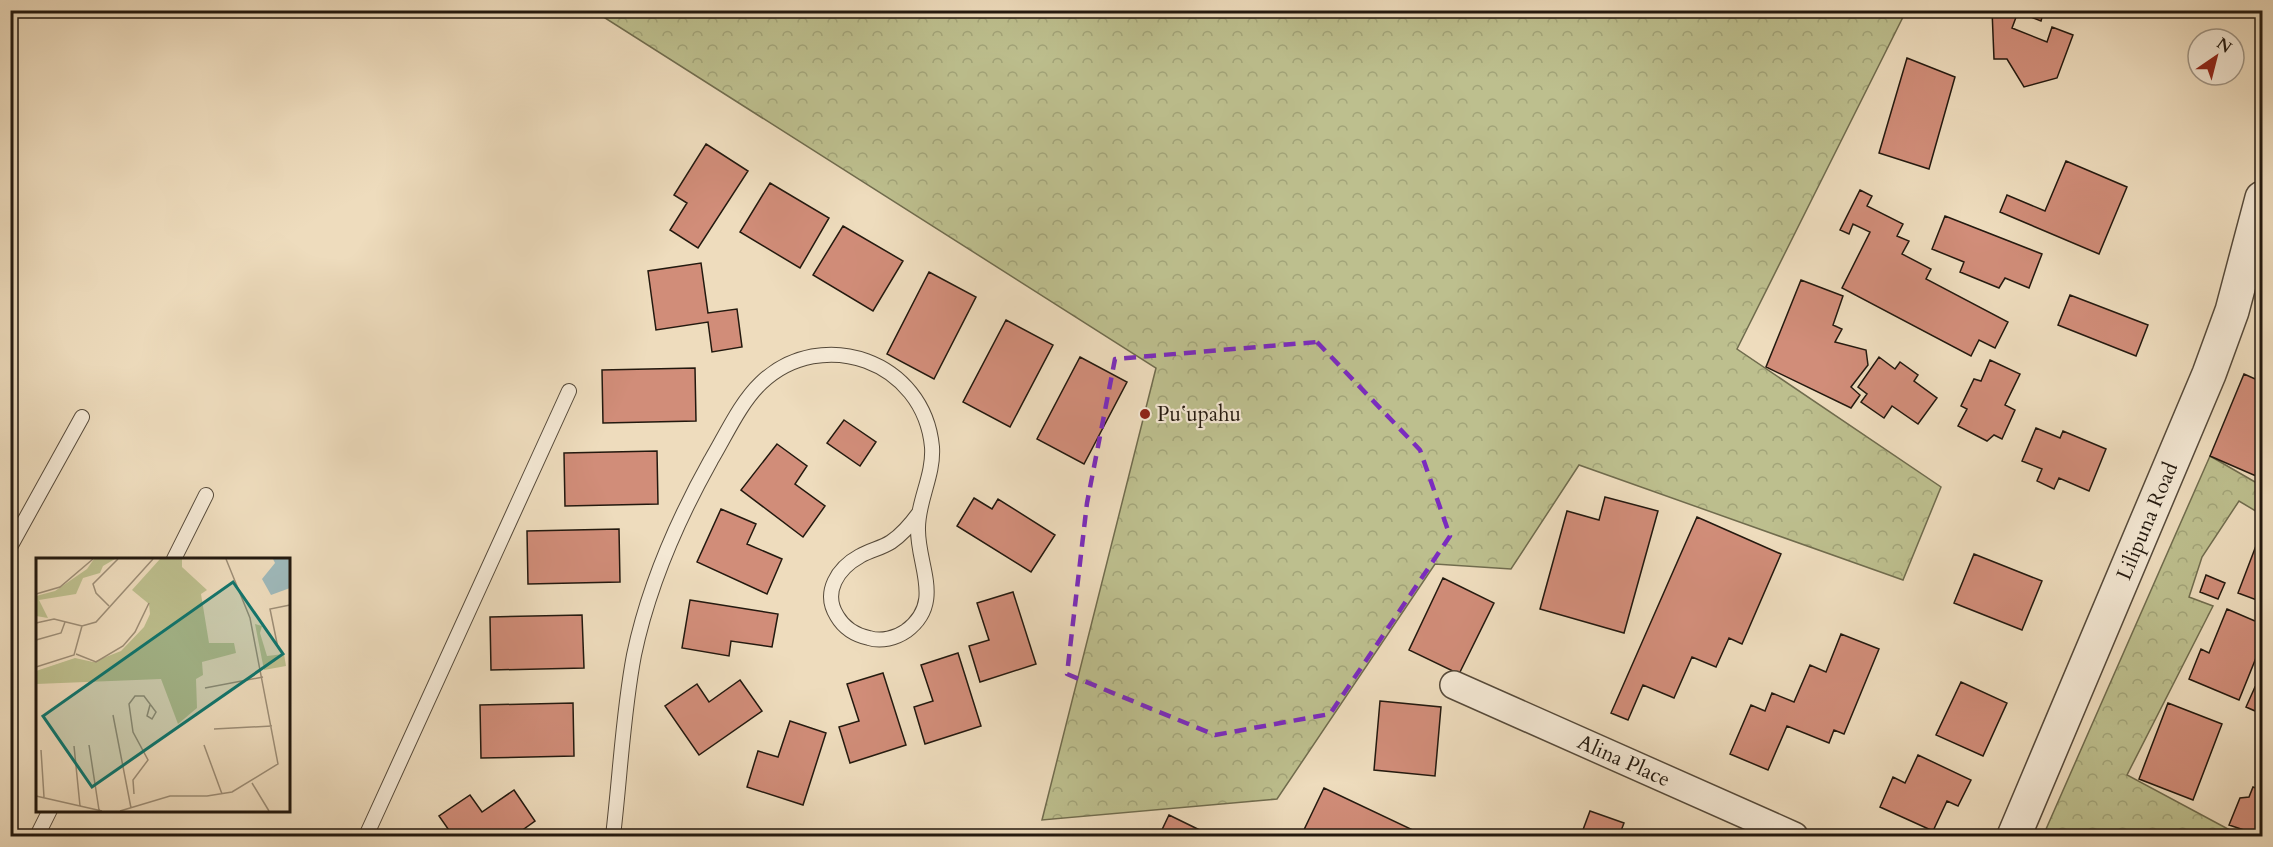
<svg xmlns="http://www.w3.org/2000/svg" width="2273" height="847" viewBox="0 0 2273 847" font-family="Cardo,serif">
  <style>
    .forest { fill: url(#forest-crowns); stroke: #706c4e; stroke-width: 1.5 }
    .building { fill: #d18d79; stroke: #23190f; stroke-width: 1.5 }
    .lines { fill: none; stroke-linecap: round; stroke-linejoin: round }
    .service-casing { stroke: #564a3a; stroke-width: 16 }
    .minor-casing { stroke: #564a3a; stroke-width: 30 }
    .tertiary-casing { stroke: #564a3a; stroke-width: 36 }
    .service { stroke: #f4e8d4; stroke-width: 14 }
    .minor { stroke: #f4e8d4; stroke-width: 27 }
    .tertiary { stroke: #f4e8d4; stroke-width: 33 }
    .marked { fill: none; stroke: #7b2cbf; stroke-width: 4.5; stroke-dasharray: 12 8; stroke-linejoin: round }
    .poi-dot { fill: #8f2418; stroke: #f4e8d4; stroke-width: 2 }
    .labels { text-anchor: middle; dominant-baseline: central; stroke-width: 4.5; stroke-linejoin: round; paint-order: stroke }
    .poi-label { font-size: 21px; fill: #23190f; stroke: #f4e8d4; text-anchor: start }
    .street-label { font-size: 21px; fill: #23190f; stroke: #f4e8d4 }
    .inset-road { fill: none; stroke: #9d8e77; stroke-width: 1.5 }
    .view { fill: #0f766e; fill-opacity: 0.15; stroke: #0f766e; stroke-width: 3 }
    .inset-edge { fill: none; stroke: #23190f; stroke-width: 3 }
  </style>
  <defs>
    <pattern id="forest-crowns" width="20" height="18" patternUnits="userSpaceOnUse" patternTransform="scale(1.5)"><rect width="20" height="18" fill="#bdbf8e"/><path d="M2 6a3 3 0 1 1 6 0M12 15a3 3 0 1 1 6 0" fill="none" stroke="#a2a479"/></pattern>
  </defs>
  <rect width="100%" height="100%" fill="#eedcbd"/>
  <filter id="stains"><feTurbulence type="fractalNoise" baseFrequency=".00333" numOctaves="4"/><feColorMatrix values="0 0 0 0 .2 0 0 0 0 .09 0 0 0 0 .02 0 0 0 .5 -.17"/></filter>
  <radialGradient id="worn" r=".72"><stop offset=".6" stop-color="#630" stop-opacity="0"/><stop offset="1" stop-color="#630" stop-opacity=".3"/></radialGradient>
  <!-- forest -->
  <path class="forest" d="M594,11h1312l-169,338 204,138 -38,93 -324,-115 -68,104 -76,-5 -158,235 -235,21 114,-452z
    M2210,456l52,30v15l-3,12 -20,-12 -37,56 -13,40 24,9 -86,169 114,61h-198z"/>
  <!-- building -->
  <path class="building" d="M1992,10h52l-3,11 -23,-9 -6,16 35,14 5,-15 21,8 -16,43 -33,9 -17,-28h-13z
    M1907,58l48,19 -26,92 -50,-16z
    M706,144l42,27 -50,77 -28,-18 17,-27 -13,-8z
    M2066,161l61,26 -28,67 -99,-42 7,-17 38,16z
    M770,183l59,35 -29,50 -60,-36z
    M1860,190l12,6 -5,10 36,18 -6,12 12,5 -7,13 29,15 -5,10 82,43 -13,26 -16,-8 -8,16 -129,-68 28,-56 -17,-8 -4,10 -9,-4z
    M1945,216l97,38 -13,34 -24,-10 -6,10 -39,-16 4,-10 -32,-13z
    M843,226l60,35 -30,50 -60,-36z
    M701,263l7,50 29,-4 5,38 -30,5 -4,-30 -52,8 -8,-59z
    M929,272l47,25 -42,82 -47,-25z
    M1801,280l42,16 -10,29 9,4 -7,13 31,8 2,15 -17,22 9,8 -9,13 -85,-41z
    M2070,295l78,30 -12,31 -78,-31z
    M1006,320l47,25 -43,82 -47,-25z
    M1080,357l47,25 -43,82 -47,-25z
    M1879,357l16,12 5,-7 18,13 -4,6 23,17 -19,26 -26,-18 -8,12 -23,-16 6,-8 -9,-7z
    M1990,360l30,14 -15,31 10,5 -13,29 -8,-4 -7,6 -29,-15 9,-17 -6,-3 13,-27 7,2z
    M695,368l1,53 -93,2 -1,-53z
    M2244,374l18,8v77l-6,17 -46,-20z
    M844,420l32,22 -16,24 -33,-23z
    M2036,428l24,10 3,-7 43,18 -17,42 -30,-13 -5,11 -17,-8 5,-12 -20,-8z
    M777,444l30,22 -12,18 30,22 -22,31 -62,-47z
    M657,451l1,53 -93,2 -1,-53z
    M1605,497l53,14 -34,122 -84,-24 27,-98 32,9z
    M974,498l18,11 6,-10 57,36 -24,37 -74,-46z
    M721,509l35,15 -9,20 35,15 -15,35 -70,-32z
    M1697,517l84,37 -39,90 -13,-6 -13,29 -24,-10 -18,41 -31,-13 -15,35 -17,-7z
    M619,529l1,53 -92,2 -1,-53z
    M2262,530v72l-24,-9z
    M1974,554l68,27 -20,49 -68,-27z
    M2206,575l19,8 -7,16 -18,-7z
    M1443,578l51,25 -35,71 -50,-24z
    M1013,592l23,72 -56,18 -11,-36 20,-6 -12,-37z
    M690,600l88,14 -6,33 -41,-6 -2,15 -47,-8z
    M2227,609l35,15v19l-23,57 -50,-21 12,-30 8,4z
    M582,615l2,53 -93,2 -1,-53z
    M1841,634l38,15 -35,85 -10,-4 -5,13 -42,-17 -19,44 -38,-16 21,-49 14,6 7,-18 22,9 16,-37 16,7z
    M958,653l23,73 -56,18 -11,-37 19,-6 -12,-36z
    M883,673l23,72 -56,18 -11,-36 20,-6 -12,-37z
    M740,680l22,31 -63,44 -34,-49 32,-22 12,18z
    M1961,682l46,21 -24,53 -47,-21z
    M2255,687l7,3v24l-16,-7z
    M1380,701l61,6 -6,69 -61,-6z
    M573,703l1,53 -93,2 -1,-53z
    M2168,703l54,21 -29,76 -54,-21z
    M790,721l36,12 -23,72 -56,-18 11,-36 20,6z
    M1918,755l53,25 -13,26 -11,-5 -14,30 -53,-24 13,-30 12,6z
    M2253,787l9,3v46l-33,-11 11,-27 9,-1z
    M1324,788l91,43 -3,5h-111z
    M514,790l21,31 -21,15h-61l-14,-20 31,-21 12,17z
    M1590,811l34,12 -5,13h-56l3,-6 15,5z
    M1169,815l43,21h-53z"/>
  <g class="lines">
    <!-- service casing -->
    <g class="service-casing">
      <path id="service" d="M10,547l72,-130
        M174,559l32,-64
        M37,836l13,-26
        M366,836l203,-445
        M613,836c7,-58 10,-124 21,-181 14,-67 44,-136 77,-195 15,-25 29,-57 50,-77 61,-58 163,-22 171,64 2,29 -15,55 -14,83 0,37 26,73 -12,101 -10,7 -25,11 -37,7 -14,-3 -25,-10 -32,-22 -15,-24 1,-48 23,-60 10,-6 22,-8 31,-14 12,-8 20,-18 28,-29"/>
    </g>
    <!-- minor casing -->
    <g class="minor-casing">
      <g id="minor">
        <path id="s1" d="M1454,685l340,151"/>
      </g>
    </g>
    <!-- tertiary casing -->
    <g class="tertiary-casing">
      <g id="tertiary">
        <path id="s2" d="M2014,836l195,-462 23,-63 30,-113"/>
      </g>
    </g>
    <!-- service -->
    <use href="#service" class="service"/>
    <!-- minor -->
    <use href="#minor" class="minor"/>
    <!-- tertiary -->
    <use href="#tertiary" class="tertiary"/>
  </g>
  <!-- marked area -->
  <path class="marked" d="M1317,342l103,108 30,86 -120,178 -115,21 -148,-61 20,-171 28,-144z"/>
  <!-- markers -->
  <circle class="poi-dot" cx="1145" cy="414" r="6"/>
  <g class="labels">
    <!-- poi labels -->
    <g class="poi-label">
      <text x="1157" y="414">Puʻupahu</text>
    </g>
    <!-- street labels -->
    <g class="street-label">
      <text stroke="none"><textPath href="#s2" startOffset="342">Lilipuna Road</textPath></text>
      <text stroke="none"><textPath href="#s1" startOffset="186">Alina Place</textPath></text>
    </g>
  </g>
  <!-- overview -->
  <g transform="translate(36 558)">
    <rect width="254" height="254" fill="#eedcbd"/>
    <path d="M58,1h21l-12,7 -3,7 -17,5 -7,16 -37,6 9,18 -12,-2v-20l19,-5 32,-22zM124,1h22v8l25,23 -6,4 8,49h25l2,10 -34,9 1,13 -7,4 1,29 -19,16 -17,-45 -125,5v-13l39,-13 18,4 28,-11 23,-24 6,-13 -1,-10 -17,-14zM219,66l7,2 -2,7 7,23 17,-2 2,12 -22,4z" fill="#bdbf8e"/>
    <path d="M237,1h16l1,29 -19,7 -9,-16 13,-16z" fill="#9eb9bb"/>
    <path class="inset-road" d="M0,36l24,-7 33,-28M73,48l-13,-13 -3,-9 25,-25M0,65l18,-4 28,7 14,-4 57,-63M0,82l25,-7 4,-11M242,90l-8,-39 20,-4M40,96l20,8 27,-16 12,-14 14,-29M0,109l38,-12 8,-29M169,130l58,-11M77,157l18,93M178,171l58,-3M53,187l10,65M168,187l18,49M38,188l6,60M5,192l3,47M216,225l17,28M98,236l-1,-14 15,-20 -15,-28 -4,-28 6,-8h9l12,16 -4,7 -5,-3 3,-11M0,238l66,15M84,253l50,-15h37l25,-4 46,-28 -28,-146 -24,-59"/>
    <path class="view" d="M197,24l50,72 -191,133 -49,-71z"/>
    <rect width="254" height="254" class="inset-edge"/>
  </g>
  <!-- margin -->
  <rect width="2273" height="847" fill="none" stroke="#eedcbd" stroke-width="36"/>
  <rect x="12" y="12" width="2249" height="823" fill="none" stroke="#23190f" stroke-width="3"/>
  <rect x="18" y="18" width="2237" height="811" fill="none" stroke="#23190f" stroke-width="1.5"/>
  <!-- north arrow -->
  <g transform="translate(2216 57) rotate(35)"><circle r="28" fill="#f4e8d4" stroke="#a09585" stroke-width="1.5"/>
  <path d="M0-4.5L10 22L0 15L-10 22Z" fill="#8f2418"/>
  <text y="-9" font-size="16" font-weight="bold" text-anchor="middle" fill="#23190f">N</text>
  </g>
  <rect width="100%" height="100%" filter="url(#stains)"/>
  <rect width="100%" height="100%" fill="url(#worn)"/>
</svg>
